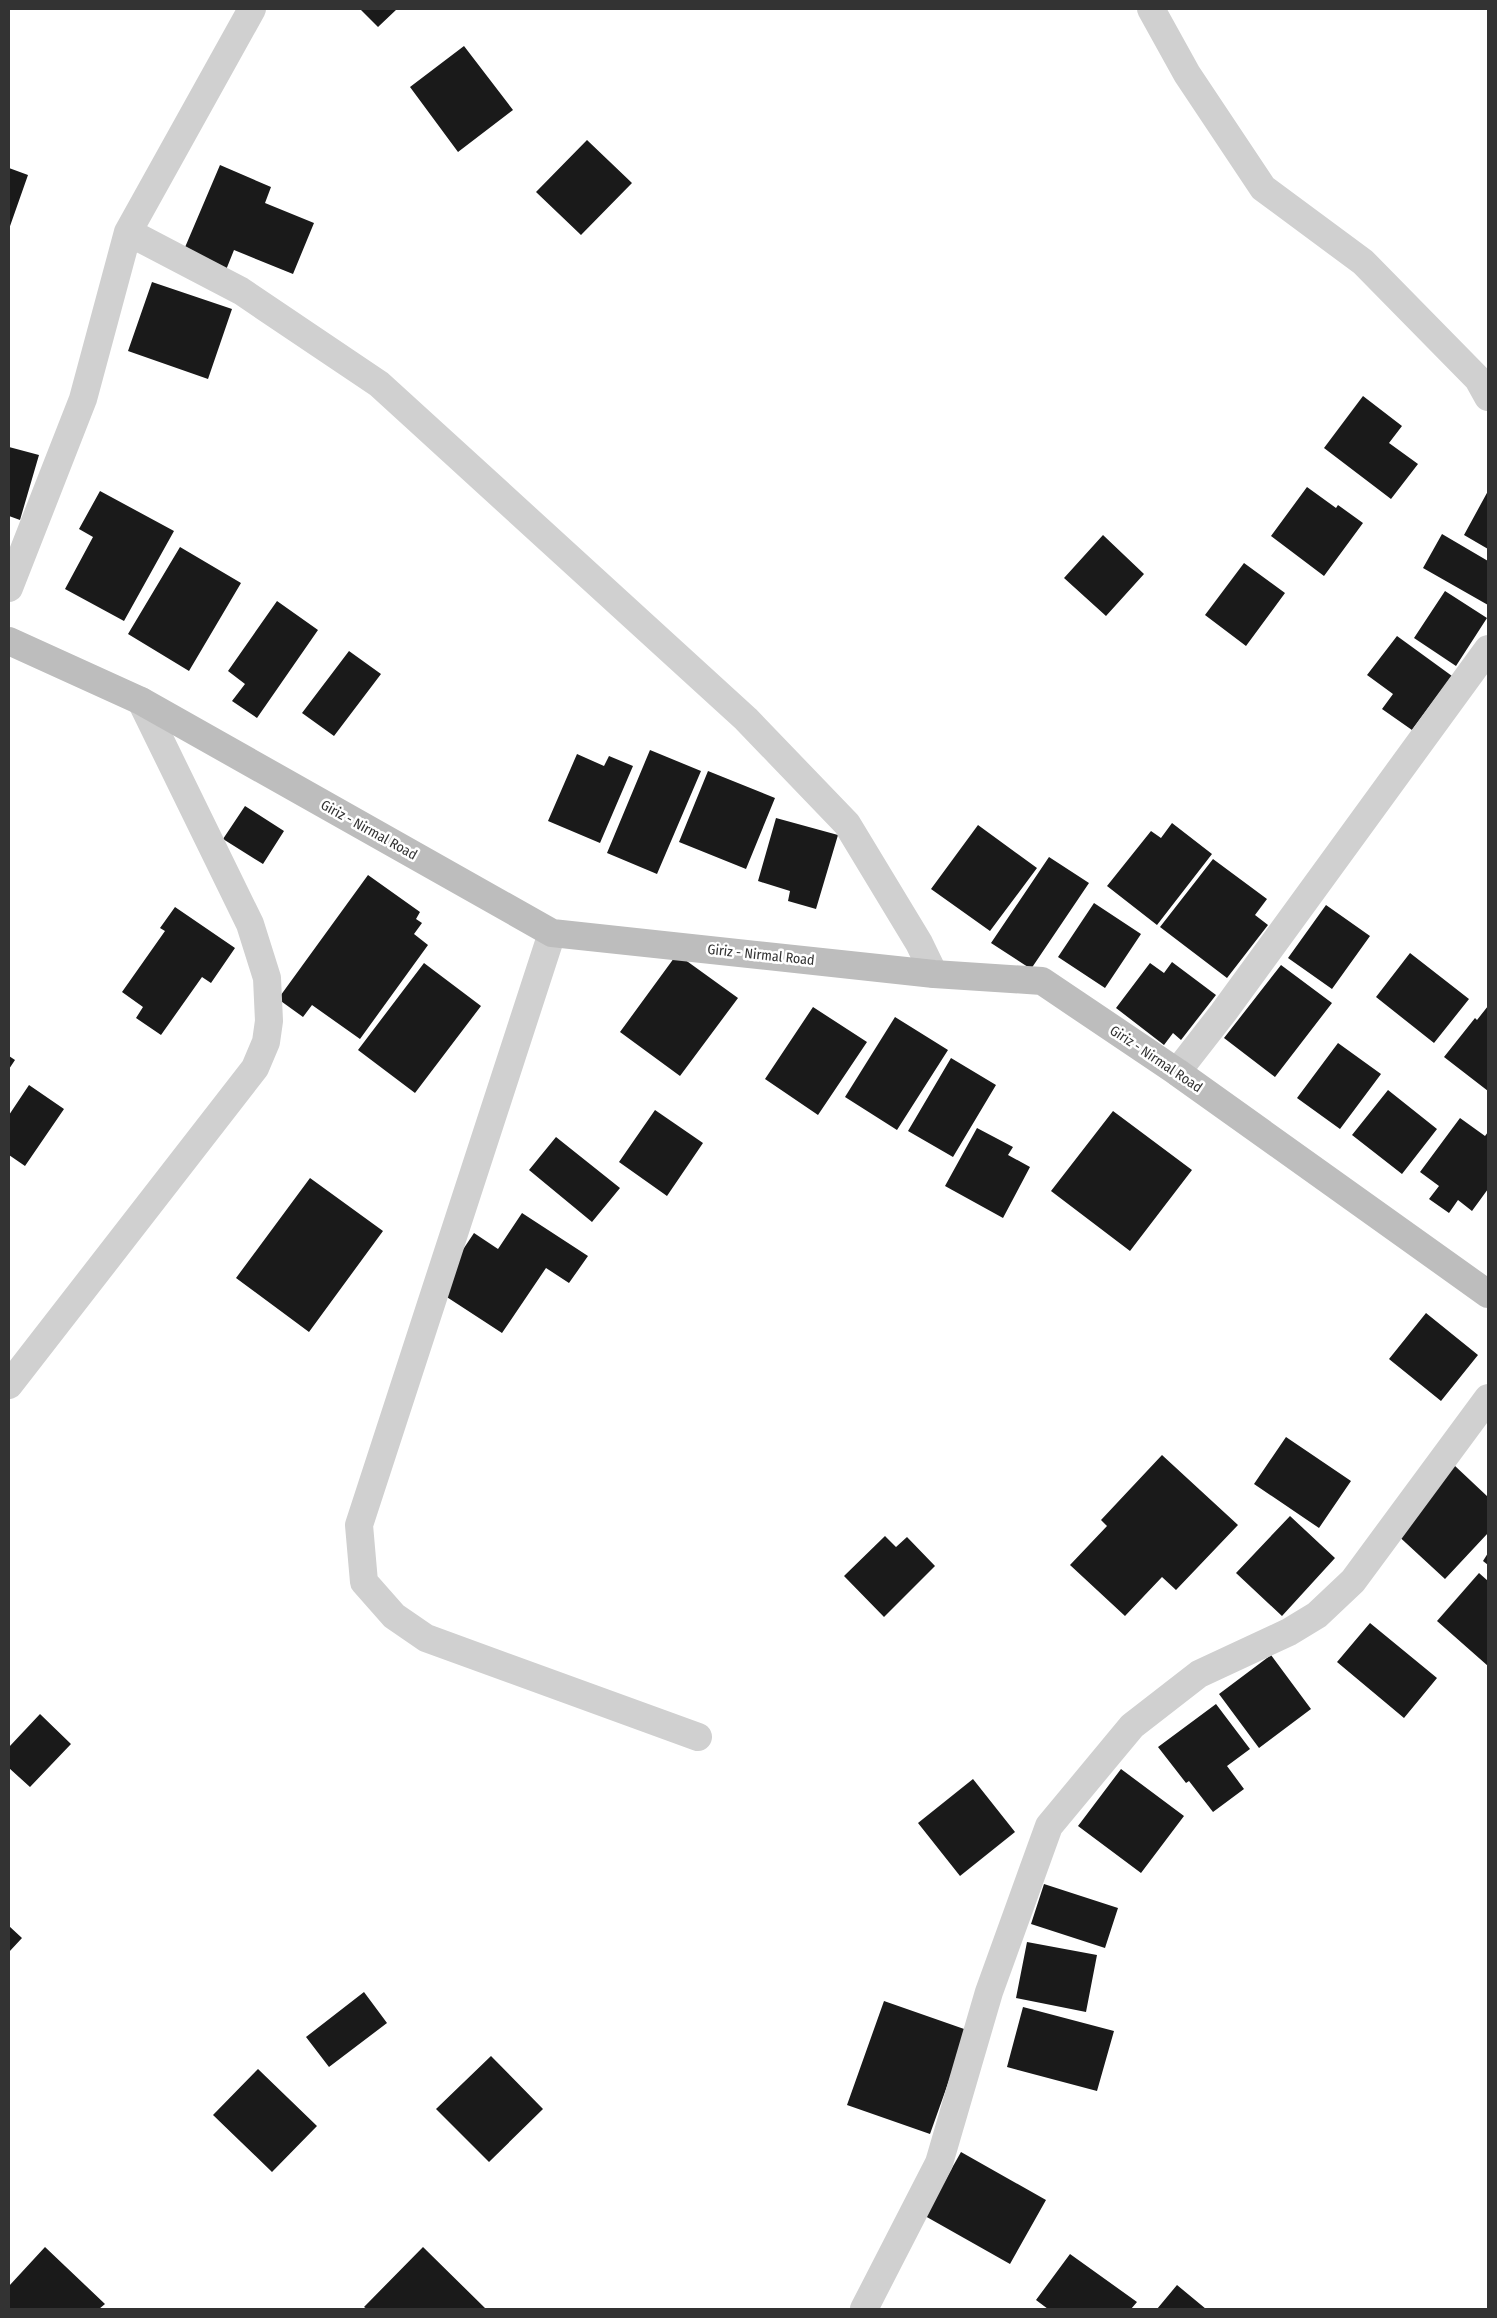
<svg xmlns="http://www.w3.org/2000/svg" width="1497" height="2318" viewBox="0 0 1497 2318" font-family="'Fira Sans Condensed',sans-serif">
  <style>
    .building { fill: #1a1a1a }
    .lines { fill: none; stroke-linecap: round; stroke-linejoin: round }
    .minor { stroke: #d0d0d0; stroke-width: 28 }
    .secondary { stroke: #bdbdbd; stroke-width: 28 }
    .labels { text-anchor: middle; dominant-baseline: central; stroke-width: 5; stroke-linejoin: round; paint-order: stroke }
    .street-label { font-size: 14px; fill: #333; stroke: #fff }
  </style>
  <rect width="100%" height="100%" fill="#fff"/>
  <!-- building -->
  <path class="building" d="M360,9h37l-19,18z
    M464,46l49,64 -55,42 -48,-65z
    M587,140l45,43 -51,52 -45,-43z
    M220,165l51,22 -6,16 49,20 -21,51 -59,-24 -8,20 -43,-18z
    M9,168l19,7 -19,54z
    M152,282l80,27 -24,70 -80,-28z
    M1363,396l39,30 -13,17 29,21 -27,35 -67,-51z
    M9,447l30,8 -19,65 -11,-4z
    M1307,487l29,21 2,-3 25,18 -39,53 -53,-40z
    M100,491l74,40 -50,90 -59,-32 28,-52 -14,-8z
    M1488,491v58l-24,-14z
    M1442,534l46,27v44l-65,-37z
    M1103,535l41,39 -38,42 -42,-38z
    M180,547l61,36 -52,88 -61,-37z
    M1244,563l41,30 -39,53 -41,-31z
    M1445,591l42,27 -31,48 -42,-28z
    M277,601l41,29 -61,88 -25,-17 13,-17 -17,-13z
    M1397,636l55,40 -40,54 -30,-21 11,-15 -26,-19z
    M349,651l32,23 -47,62 -32,-23z
    M650,750l51,21 -44,103 -50,-21z
    M577,754l27,12 5,-10 24,10 -33,77 -52,-22z
    M708,771l67,27 -29,71 -67,-27z
    M245,806l39,25 -21,33 -40,-25z
    M776,818l62,17 -22,74 -28,-8 2,-10 -32,-10z
    M1172,823l40,31 -55,71 -50,-39 44,-55 10,7z
    M978,825l59,43 -47,63 -59,-42z
    M1049,857l40,26 -58,86 -40,-26z
    M1213,859l54,40 -12,16 13,10 -41,53 -67,-51z
    M368,875l52,37 -4,7 6,4 -8,11 14,11 -68,94 -48,-34 -9,12 -25,-18z
    M1094,903l47,31 -36,54 -47,-31z
    M1326,905l44,31 -38,53 -44,-31z
    M175,907l60,41 -24,35 -9,-6 -41,58 -25,-17 7,-11 -21,-15 43,-61 -5,-3z
    M1410,953l59,46 -35,44 -58,-46z
    M677,954l61,44 -58,78 -60,-44z
    M1172,962l44,33 -35,45 -8,-7 -9,12 -48,-37 34,-45 14,10z
    M424,963l57,43 -66,87 -57,-43z
    M1281,965l51,38 -57,74 -51,-39z
    M1488,1006v85l-44,-34 31,-39 2,2z
    M813,1007l54,35 -49,73 -53,-36z
    M895,1017l53,33 -51,80 -52,-33z
    M1338,1043l43,31 -41,55 -43,-31z
    M9,1056l6,4 -6,9z
    M951,1058l45,27 -43,72 -45,-26z
    M29,1085l35,24 -39,57 -16,-11v-40z
    M1388,1090l49,39 -35,45 -50,-39z
    M655,1110l48,33 -36,53 -48,-34z
    M1113,1111l79,59 -62,81 -79,-60z
    M1460,1118l25,18 3,-4v57l-16,22 -14,-11 -9,13 -20,-14 10,-13 -19,-14z
    M977,1128l36,19 -5,8 22,12 -27,51 -58,-32z
    M556,1137l64,51 -28,34 -63,-52z
    M310,1178l73,53 -74,101 -73,-54z
    M522,1213l66,43 -19,27 -23,-15 -44,65 -66,-43 38,-57 24,16z
    M1426,1313l52,42 -37,46 -52,-42z
    M1286,1437l65,44 -32,47 -65,-44z
    M1162,1455l76,70 -62,65 -14,-13 -37,39 -55,-51 37,-39 -6,-6z
    M1454,1465l34,32v36l-43,46 -52,-48z
    M1290,1516l45,42 -53,58 -46,-43z
    M885,1536l11,11 11,-10 28,29 -51,51 -40,-41z
    M1488,1553v12l-5,-4z
    M1479,1573l9,8v85l-51,-45z
    M1370,1623l67,55 -33,40 -67,-56z
    M1271,1655l40,54 -52,39 -40,-54z
    M1216,1704l34,45 -23,17 17,23 -31,23 -24,-31 -3,2 -28,-36z
    M40,1714l31,30 -41,43 -21,-19v-21z
    M1121,1769l63,47 -43,57 -63,-47z
    M973,1779l42,53 -55,44 -42,-53z
    M1044,1884l74,24 -13,40 -74,-24z
    M9,1926l13,12 -13,14z
    M1027,1942l70,13 -11,57 -70,-14z
    M364,1992l23,31 -58,44 -23,-30z
    M884,2001l83,29 -37,104 -83,-29z
    M1023,2007l91,24 -17,60 -90,-24z
    M491,2056l52,53 -54,53 -53,-53z
    M258,2069l59,57 -45,46 -59,-57z
    M961,2152l85,48 -36,64 -85,-48z
    M45,2247l60,57 -6,5h-90v-23z
    M423,2247l63,62h-119l-3,-2z
    M1070,2254l67,48 -6,7h-83l-12,-9z
    M1177,2285l29,24h-49z"/>
  <g class="lines">
    <!-- minor -->
    <path class="minor" d="M1151,9l36,65 76,114 100,74 115,117 10,18
      M128,232l113,59 138,93 367,335 101,105 72,119 15,31
      M9,588l74,-189 45,-167 124,-223
      M552,933l-193,592 5,57 30,34 32,22 272,99
      M1177,1072l46,-59 265,-364
      M9,1385l246,-317 11,-26 3,-21 -2,-43 -17,-54 -109,-223
      M864,2309l75,-146 50,-171 60,-166 83,-100 67,-52 90,-42 28,-17 36,-34 135,-183"/>
    <!-- secondary -->
    <path class="secondary" d="M9,641l132,60 411,232 382,41 108,7 135,91 311,222"/>
  </g>
  <g class="labels">
    <!-- street labels -->
    <g class="street-label">
      <text transform="translate(369 830) rotate(29)">Giriz - Nirmal Road</text>
      <text transform="translate(761 955) rotate(6)">Giriz - Nirmal Road</text>
      <text transform="translate(1156 1059) rotate(34)">Giriz - Nirmal Road</text>
    </g>
  </g>
  <!-- border -->
  <rect width="1497" height="2318" fill="none" stroke="#333333" stroke-width="20"/>
</svg>
